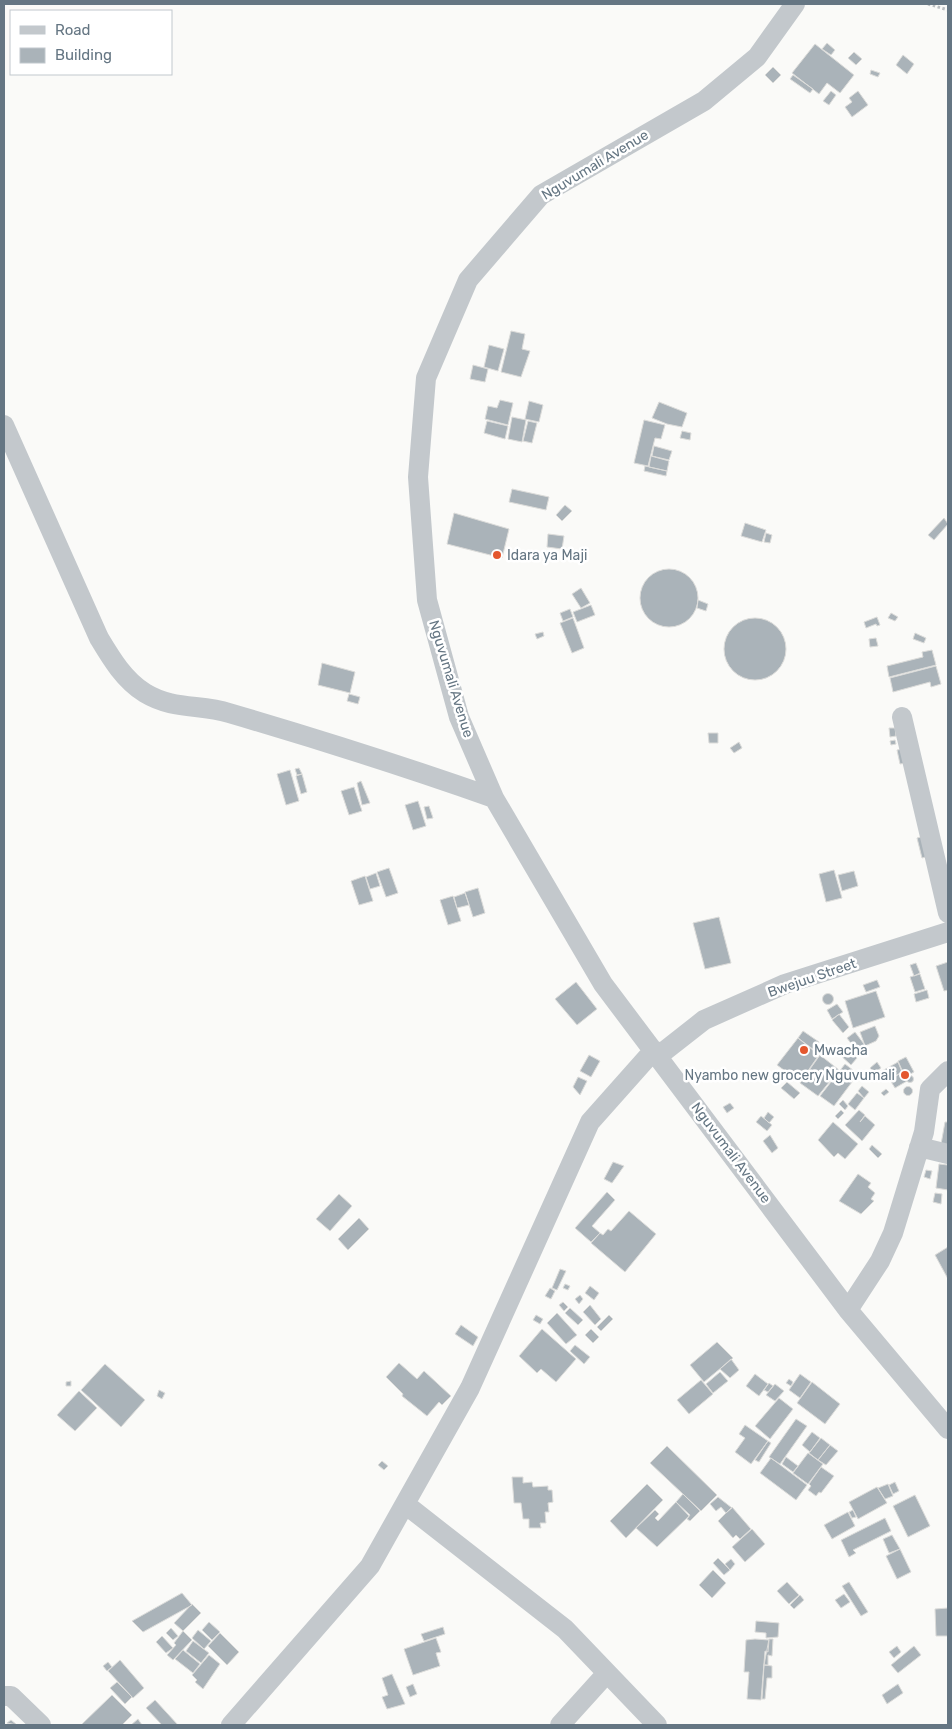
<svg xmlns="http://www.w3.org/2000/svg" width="952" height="1729" viewBox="0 0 952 1729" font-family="Rubik,sans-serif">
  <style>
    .building { fill: #aab3b9; stroke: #dcdcda }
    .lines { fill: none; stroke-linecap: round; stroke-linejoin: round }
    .path { stroke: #bbbfc2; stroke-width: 3; stroke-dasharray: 2.5 2.5; stroke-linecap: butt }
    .minor { stroke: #c3c8cc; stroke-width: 20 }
    .poi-dot { fill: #e4572e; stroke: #fff; stroke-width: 2 }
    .labels { text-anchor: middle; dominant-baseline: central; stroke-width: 5; stroke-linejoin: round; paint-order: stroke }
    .street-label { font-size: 14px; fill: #657683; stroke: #fff }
    .poi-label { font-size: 14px; fill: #657683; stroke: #fff; text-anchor: start }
  </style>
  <rect width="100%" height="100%" fill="#fafaf8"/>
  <!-- building -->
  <path class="building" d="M827,43l8,7 -4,5 -9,-6z
    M815,44l39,31 -14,18 -13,-10 -8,11 -27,-21z
    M854,52l8,7 -6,6 -8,-7z
    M903,55l11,9 -7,10 -11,-9z
    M773,67l8,8 -8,8 -8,-8z
    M871,70l9,3 -2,4 -8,-3z
    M793,75l20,14 -3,4 -20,-14z
    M831,91l5,4 -7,10 -6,-4z
    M858,91l10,14 -16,12 -7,-10 7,-5 -3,-4z
    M511,331l14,3 -3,15 8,2 -9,26 -20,-5z
    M489,345l15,4 -6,22 -14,-4z
    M473,365l15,4 -3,13 -15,-3z
    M500,400l13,3 -5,22 -23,-6 3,-13 9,2z
    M529,401l14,4 -4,17 -14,-3z
    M659,402l28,11 -5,14 -15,-3 -15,-6z
    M512,417l14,3 -4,22 -14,-3z
    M644,420l21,5 -4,14 -6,-1 -7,28 -14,-3z
    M487,421l21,5 -3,13 -21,-6z
    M528,421l9,2 -5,20 -9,-2z
    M682,431l9,2 -1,7 -10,-2z
    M654,446l18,5 -3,9 -17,-4z
    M651,456l18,5 -2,10 -18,-4z
    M645,466l22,5 -1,5 -22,-5z
    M512,489l37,8 -3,13 -37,-8z
    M565,505l7,6 -10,10 -6,-6z
    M454,513l55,16 -7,29 -55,-14z
    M944,518l4,6 -14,16 -6,-5z
    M745,523l21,7 -4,12 -21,-6z
    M766,533l6,2 -2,8 -6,-1z
    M548,534l16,2 -2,13 -15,-2z
    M640 598a29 29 0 1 1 58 0a29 29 0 1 1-58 0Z
    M581,588l9,15 -9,5 -9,-14z
    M698,600l10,4 -2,7 -9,-3z
    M591,605l4,10 -18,7 -4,-10z
    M570,609l3,8 -10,4 -3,-8z
    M891,613l7,4 -3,4 -7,-3z
    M877,617l3,8 -3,1 -1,-2 -10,4 -2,-6z
    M573,618l11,30 -12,5 -12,-30z
    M724 649a31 31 0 1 1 62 0a31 31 0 1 1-62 0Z
    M543,632l1,4 -7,3 -2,-5z
    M915,633l11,5 -2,5 -11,-4z
    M876,638l2,8 -8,1 -1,-8z
    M932,650l4,15 -47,12 -2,-11 36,-9 -1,-5z
    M322,663l33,9 -5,21 -32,-8z
    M936,666l5,18 -10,3 -1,-5 -37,10 -3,-14z
    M349,694l11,3 -2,7 -11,-3z
    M889,728h6l1,8 -6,1z
    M708,733h10v10h-9z
    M895,740l1,4 -5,1 -1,-4z
    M739,742l3,6 -8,5 -4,-5z
    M903,749l3,14 -6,1 -3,-14z
    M299,768l3,6 -5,1 -2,-6z
    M290,770l9,31 -13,4 -9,-31z
    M302,774l5,18 -6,2 -5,-18z
    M361,781l9,22 -8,2 -5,-22z
    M354,787l8,24 -13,4 -8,-24z
    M418,801l8,25 -13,4 -8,-25z
    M429,806l4,12 -6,1 -3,-12z
    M925,836l4,20 -7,2 -5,-20z
    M389,868l9,25 -12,4 -9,-25z
    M834,870l8,28 -16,4 -7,-28z
    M854,871l4,15 -16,5 -4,-16z
    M376,873l4,13 -10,3 -4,-12z
    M365,876l8,25 -14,4 -8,-24z
    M478,888l7,25 -12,4 -8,-25z
    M465,893l4,12 -12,3 -3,-11z
    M453,896l8,25 -13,4 -8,-25z
    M719,917l12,46 -26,6 -12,-46z
    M948,962v28l-4,1 -8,-25z
    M916,963l4,10 -6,3 -4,-11z
    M920,974l5,15 -10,3 -5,-15z
    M877,980l3,7 -14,5 -3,-7z
    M576,982l21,27 -20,16 -22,-26z
    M927,990l2,8 -13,4 -2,-8z
    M876,991l9,26 -32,11 -8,-27z
    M822.5 999a5.5 5.5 0 1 1 11 0a5.5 5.5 0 1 1-11 0Z
    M837,1004l6,8 -11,7 -5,-9z
    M839,1014l10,13 -6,6 -11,-13z
    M875,1026l4,10 -3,5 -11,5 -5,-14z
    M803,1031l16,11 -5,8 -16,-12z
    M855,1032l12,16 -8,6 -12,-16z
    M798,1038l21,17 -19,27 -23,-17z
    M845,1047l12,11 -6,7 -12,-11z
    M589,1055l11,6 -9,16 -11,-6z
    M820,1055l19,15 -21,26 -18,-13z
    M906,1057l8,15 -9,5 -7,-16z
    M877,1062l4,6 -7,5 -4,-5z
    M898,1062l4,10 -15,9 -5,-10z
    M845,1064l13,10 -24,32 -14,-10z
    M902,1072l5,9 -12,7 -5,-8z
    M906.5 1079a3.5 3.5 0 1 1 7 0a3.5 3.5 0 1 1-7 0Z
    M578,1077l9,4 -7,14 -7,-8z
    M787,1082l13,11 -6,6 -13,-11z
    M862,1086l7,6 -5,6 -6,-7z
    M903.5 1091a4.5 4.5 0 1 1 9 0a4.5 4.5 0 1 1-9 0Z
    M886,1089l3,3 -5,4 -3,-3z
    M857,1093l7,5 -9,12 -7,-6z
    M843,1100l5,6 -3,4 -6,-6z
    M730,1103l4,5 -7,5 -4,-6z
    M841,1110l3,3 -6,6 -3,-3z
    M859,1110l6,5 -5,7 5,-6 10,9 -13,16 -17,-16z
    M768,1112l6,5 -5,6 -5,-5z
    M761,1116l11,9 -5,6 -11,-9z
    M833,1122l25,22 -13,15 -7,-6 -4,4 -16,-17z
    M945,1122h3v29l-8,-1z
    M770,1135l8,13 -6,5 -9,-12z
    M872,1145l10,9 -4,4 -9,-9z
    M613,1162l11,4 -12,17 -8,-4z
    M939,1164l9,1v25l-12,-2z
    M926,1170l6,1 -2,8 -6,-2z
    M858,1174l13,9 -3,4 7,6 -4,6 3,2 -13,13 -22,-13z
    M607,1192l8,8 -23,26 8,7 -9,9 -16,-14z
    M935,1193l7,1 -1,10 -8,-2z
    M339,1194l13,12 -22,25 -14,-12z
    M629,1211l27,23 -31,38 -34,-29 9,-10 3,2 5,-6 3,2z
    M359,1218l10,11 -21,21 -10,-11z
    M948,1247v32l-13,-24z
    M560,1269l6,2 -9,19 -5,-2z
    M565,1284l5,2 -2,4 -5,-2z
    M590,1286l9,7 -5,7 -9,-7z
    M550,1288l5,3 -4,8 -6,-3z
    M580,1295l3,4 -4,5 -4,-5z
    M563,1302l5,5 -4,4 -5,-6z
    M590,1305l11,14 -6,6 -12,-13z
    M570,1308l13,12 -5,5 -13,-12z
    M557,1313l20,22 -11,9 -19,-21z
    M536,1315l7,4 -3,5 -7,-4z
    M609,1315l4,4 -12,12 -4,-4z
    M461,1325l17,12 -5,9 -18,-12z
    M542,1329l34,30 -20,23 -15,-13 -4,4 -18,-17z
    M591,1329l8,8 -6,6 -8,-8z
    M717,1342l16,16 -29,24 -14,-17z
    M575,1345l15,12 -6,7 -14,-13z
    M731,1359l8,11 -9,8 -10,-9z
    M399,1363l18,16 7,-8 27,25 -9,9 -3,-3 -12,14 -25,-20 1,-2 -17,-17z
    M105,1364l40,36 -24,27 -40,-37z
    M720,1372l8,9 -15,12 -7,-9z
    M755,1374l13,10 -9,12 -13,-10z
    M800,1374l11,8 -11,16 -11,-8z
    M789,1379l4,3 -2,4 -5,-3z
    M701,1380l12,14 -24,20 -12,-14z
    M71,1381v5h-5v-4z
    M812,1382l28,22 -15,20 -28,-21z
    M769,1383l4,3 -5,6 -4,-2z
    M775,1384l9,7 -9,10 -9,-6z
    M159,1390l6,3 -3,6 -5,-3z
    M79,1391l18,17 -22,23 -18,-16z
    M779,1398l14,11 -23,30 -15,-13z
    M796,1419l11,7 -27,38 -11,-7z
    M745,1425l23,16 -17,23 -16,-12 10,-14 -6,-4z
    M812,1432l8,6 -10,14 -8,-7z
    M821,1438l9,7 -12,15 -9,-7z
    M768,1441l3,2 -12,19 -4,-2z
    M830,1445l8,6 -12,14 -8,-5z
    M667,1446l50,49 -16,16 -51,-48z
    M808,1453l15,11 -15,20 -15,-11z
    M786,1457l12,9 -5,6 -11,-8z
    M771,1458l36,27 -11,15 -36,-27z
    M382,1461l6,5 -4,4 -6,-5z
    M821,1467l13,9 -13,17 -2,-1 -3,4 -8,-6 3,-4 -2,-2z
    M512,1477h11v6l9,-1 1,5 15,-1v4h4l1,12 -5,1 1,9h-4l1,11h-6l1,5h-12v-9h-6l-2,-16h-7z
    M895,1482l4,9 -6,3 -4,-9z
    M647,1484l16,16 -37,38 -16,-17z
    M888,1484l5,12 -8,3 -7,-11z
    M877,1487l10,16 -29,16 -9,-17z
    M683,1494l17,17 -10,10 -3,-2 3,-4 -14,-13z
    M915,1495l15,31 -22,11 -15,-31z
    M718,1497l14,11 -6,5 -5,-6 -5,4 -6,-7z
    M676,1502l13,14 -32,31 -21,-19 19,-18 4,4 -4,4 3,3z
    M732,1507l19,22 -11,10 -4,-4 -3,3 -15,-17z
    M853,1510l3,7 -4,1 -3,-6z
    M848,1512l7,14 -23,13 -8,-14z
    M885,1518l6,13 -38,19 3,3 -7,4 -8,-17z
    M752,1529l13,15 -20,18 -13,-15z
    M892,1535l8,14 -11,4 -6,-14z
    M900,1549l11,23 -14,7 -11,-23z
    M718,1558l12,12 -6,5 -11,-12z
    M731,1559l4,5 -5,6 -5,-6z
    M713,1570l13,13 -14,15 -13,-13z
    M787,1582l12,13 -10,9 -12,-13z
    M849,1582l19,30 -7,4 -19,-30z
    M182,1593l10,12 -49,27 -11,-11z
    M844,1594l6,8 -9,6 -6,-8z
    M800,1595l4,5 -10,9 -4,-4z
    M192,1604l9,9 -18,18 -9,-8z
    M948,1608v28h-12l-1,-27z
    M756,1621l23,2 -1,14 -12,1v-5l-11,-1z
    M209,1622l11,10 -8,8 -10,-10z
    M443,1627l2,7 -21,7 -3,-7z
    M171,1628l7,8 -5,4 -7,-7z
    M198,1630l13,11 -7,8 -12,-11z
    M183,1631l9,9 -19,20 -6,-5 9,-10 -2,-2z
    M220,1633l19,19 -12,13 -19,-19z
    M162,1636l11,12 -7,5 -10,-11z
    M436,1638l5,14 -5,1 4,13 -27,9 -9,-26z
    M755,1639l14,1 -1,12 -3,-1 -4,49 -14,-1 2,-27h-5l2,-32z
    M769,1639h4l-1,17 -4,-1v10h-4z
    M193,1641l16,12 -8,10 -15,-12z
    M897,1646l4,6 -7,6 -5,-6z
    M914,1646l7,9 -23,18 -7,-8z
    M183,1650l17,14 -7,9 -18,-14z
    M209,1655l11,9 -17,25 -8,-7 2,-2 -5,-5z
    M120,1660l24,28 -11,10 -25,-27z
    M108,1662l4,5 -5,4 -4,-5z
    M764,1665l8,1v12h-5l-2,21h-3z
    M392,1674l13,30 -18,5 -5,-12 6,-2 -6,-17z
    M117,1682l15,15 -7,7 -15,-16z
    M413,1684l4,10 -7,3 -4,-10z
    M898,1684l5,9 -16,11 -5,-9z
    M112,1695l20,20 -10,10h-41z
    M155,1700l23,25h-16l-16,-17z
    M138,1719l4,6h-11z
    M11,1720l6,5 -10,-2z"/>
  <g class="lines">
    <!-- path -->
    <path class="path" d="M928,4l20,6"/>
    <!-- minor -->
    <path class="minor" d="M795,4l-38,53 -53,44 -163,94 -73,85 -42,98 -8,99 9,123 32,117 35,81 109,186 245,326 100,119
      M4,425l95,213c12,20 25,42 46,55 28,17 55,11 84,20 89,26 177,54 265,85
      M902,717l46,196
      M658,1056l46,-36 81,-36 163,-52
      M919,1147l29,7
      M848,1310l32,-49 13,-28 31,-101 6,-43 18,-18
      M405,1504l160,125 92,96
      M4,1696h7l30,29
      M231,1725l139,-159 100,-178 120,-266 64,-72
      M560,1725l47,-52"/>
  </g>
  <!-- markers -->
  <g class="poi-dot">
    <circle cx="497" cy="555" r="5"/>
    <circle cx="804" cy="1050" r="5"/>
    <circle cx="905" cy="1075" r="5"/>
  </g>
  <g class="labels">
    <!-- street labels -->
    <g class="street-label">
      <text transform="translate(595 165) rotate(-31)">Nguvumali Avenue</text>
      <text transform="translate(451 679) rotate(73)">Nguvumali Avenue</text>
      <text transform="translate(812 978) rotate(-19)">Bwejuu Street</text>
      <text transform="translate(731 1153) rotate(53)">Nguvumali Avenue</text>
    </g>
    <!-- poi labels -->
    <g class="poi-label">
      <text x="507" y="555">Idara ya Maji</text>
      <text x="814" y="1050">Mwacha</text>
      <text x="895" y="1075" text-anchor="end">Nyambo new grocery Nguvumali</text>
    </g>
  </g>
  <!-- border -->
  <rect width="952" height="1729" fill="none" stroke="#657683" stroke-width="10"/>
  <!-- legend -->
  <rect x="10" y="10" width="162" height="65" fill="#ffffff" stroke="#c1c8cd"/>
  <rect x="20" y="26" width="25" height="8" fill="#c3c8cc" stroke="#c1c8cd"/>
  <text x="55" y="35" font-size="15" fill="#657683">Road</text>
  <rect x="20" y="48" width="25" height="15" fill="#aab3b9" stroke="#c1c8cd"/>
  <text x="55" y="60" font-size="15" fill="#657683">Building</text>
</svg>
